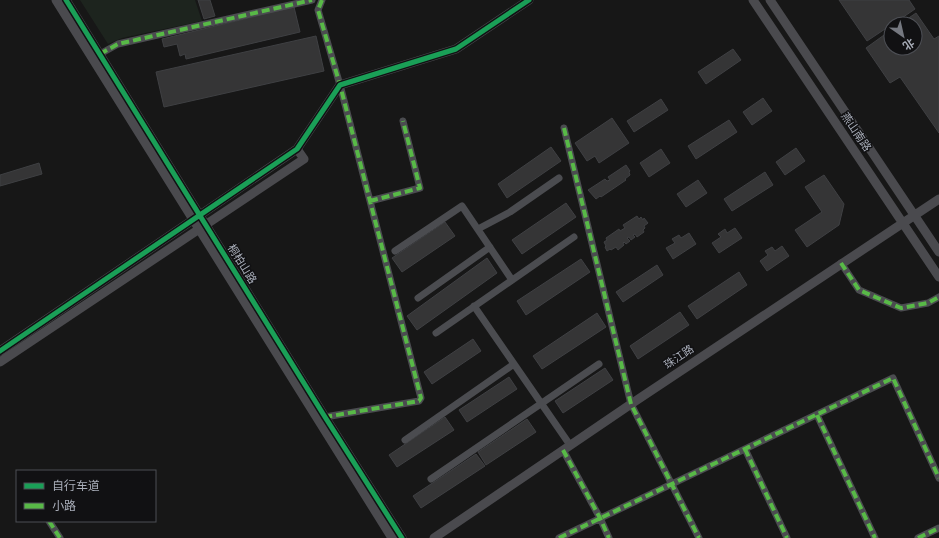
<svg xmlns="http://www.w3.org/2000/svg" width="939" height="538" viewBox="0 0 939 538" font-family="'Varela Round','Noto Sans SC',sans-serif">
  <style>
    .green { fill: #1d241e }
    .building { fill: #353536; stroke: #3f4043 }
    .lines { fill: none; stroke-linecap: round; stroke-linejoin: round }
    .street { stroke: #4b4c50; stroke-width: 7 }
    .secondary { stroke: #4a4a4e; stroke-width: 9 }
    .quiet { stroke: #58b947; stroke-width: 4; stroke-dasharray: 8 4; stroke-linecap: butt }
    .cycleway-casing { stroke: #111113; stroke-width: 8 }
    .cycleway { stroke: #1a9f57; stroke-width: 5 }
    .labels { text-anchor: middle; dominant-baseline: central; stroke-width: 3; stroke-linejoin: round; paint-order: stroke }
    .street-label { font-size: 11px; fill: #a8adb8; stroke: #111113 }
  </style>
  <rect width="100%" height="100%" fill="#171717"/>
  <!-- green -->
  <path class="green" d="M80,0h115l7,21 -80,17 -14,6z"/>
  <!-- building -->
  <path class="building" d="M198,0h12l5,16 -11,3z
    M839,0h70l6,9 -22,15h-2v1l-24,16z
    M294,7l6,25 -114,27 -1,-5 -5,2 -3,-12 -13,3 -2,-8z
    M916,13l18,26 5,-3v97l-39,-56 -10,6 -24,-35 25,-18v18h24v-24h-15z
    M316,36l8,35 -160,36 -8,-35z
    M733,49l8,11 -35,24 -8,-12z
    M763,98l9,13 -20,14 -9,-13z
    M661,99l7,11 -34,22 -7,-11z
    M612,118l17,25 -30,20 -4,-7 -8,5 -12,-18z
    M729,120l8,12 -41,27 -8,-13z
    M551,147l10,14 -54,37 -9,-14z
    M796,148l9,13 -20,14 -9,-13z
    M661,149l9,14 -21,14 -9,-14z
    M39,163l3,11 -42,12v-11z
    M626,165l4,6 -1,1 1,3 -5,4 1,1 -25,17 -1,-1 -4,3 -8,-9 17,-11 2,2 3,-1 -2,-3z
    M765,172l8,13 -41,26 -8,-12z
    M824,175l20,29 -5,21 -32,22 -12,-17 27,-18 -17,-25z
    M698,180l9,13 -21,14 -9,-13z
    M566,203l10,14 -54,37 -10,-14z
    M637,216l2,3 2,-2 2,3 1,-2 4,5 -4,3 1,2 -2,2 1,2 -7,5 -2,-3 -2,1 2,2 -4,3 -2,-3 -2,1 3,3 -4,3 -2,-2 -1,1 1,2 -6,5 -2,-3 -5,3 -1,-1 -3,2 -2,-4 1,-1 -2,-4 3,-2 -1,-2 13,-9 1,2 5,-3 -2,-3z
    M445,222l10,14 -53,36 -10,-14z
    M735,228l7,10 -23,15 -7,-10 9,-6 -3,-3 7,-5 2,4z
    M689,233l7,11 -23,15 -7,-11 9,-5 -3,-4 7,-4 2,3z
    M782,246l7,10 -22,15 -7,-10 8,-6 -3,-4 7,-4 3,4z
    M487,258l10,15 -80,57 -10,-14z
    M581,259l9,13 -64,43 -9,-14z
    M657,265l6,10 -40,27 -7,-10z
    M739,272l8,13 -50,34 -9,-13z
    M680,312l9,13 -51,34 -8,-13z
    M597,313l9,14 -64,42 -9,-13z
    M473,339l8,12 -49,33 -8,-12z
    M605,368l8,12 -50,33 -8,-12z
    M509,377l8,12 -50,33 -8,-12z
    M445,417l9,13 -57,37 -8,-12z
    M527,419l9,13 -50,33 -8,-13z
    M476,454l9,12 -64,42 -8,-12z"/>
  <g class="lines">
    <!-- street -->
    <path class="street" d="M322,0l-4,10 22,75 81,313 -2,3 -94,16
      M100,54l18,-10 194,-44
      M564,128l67,276 68,134
      M370,201l50,-13 -17,-67
      M478,229l32,-17 49,-34
      M395,251l67,-45 50,74
      M841,263l18,27 42,18 27,-5 11,-6
      M418,298l72,-51
      M474,306l96,139
      M436,333l138,-96
      M817,415l58,123
      M405,440l109,-76
      M745,449l42,89
      M563,450l37,68 9,20
      M431,479l168,-115
      M49,521l11,17
      M559,538l334,-160 46,100
      M918,538l21,-10"/>
    <!-- secondary -->
    <path class="secondary" d="M56,0l336,538
      M66,0l259,417 77,121
      M753,0l186,277
      M770,0l169,252
      M0,351l297,-202 43,-64 116,-36 73,-49
      M0,362l304,-203 -7,-10
      M434,538l197,-134 308,-205"/>
    <!-- quiet -->
    <path class="quiet" d="M322,0l-4,10 22,75 81,313 -2,3 -94,16
      M100,54l18,-10 194,-44
      M564,128l67,276 68,134
      M370,201l50,-13 -17,-67
      M841,263l18,27 42,18 27,-5 11,-6
      M817,415l58,123
      M745,449l42,89
      M563,450l37,68 9,20
      M49,521l11,17
      M559,538l334,-160 46,100
      M918,538l21,-10"/>
    <!-- cycleway casing -->
    <g class="cycleway-casing">
      <path id="cycleway" d="M66,0l259,417 77,121
        M0,351l297,-202 43,-64 116,-36 73,-49"/>
    </g>
    <!-- cycleway -->
    <use href="#cycleway" class="cycleway"/>
  </g>
  <g class="labels">
    <!-- street labels -->
    <g class="street-label">
      <text transform="translate(856 132) rotate(56)">燕山南路</text>
      <text transform="translate(242 264) rotate(58)">桐柏山路</text>
      <text transform="translate(679 357) rotate(-34)">珠江路</text>
    </g>
  </g>
  <!-- legend -->
  <rect x="16" y="470" width="140" height="52" fill="#111113" stroke="#4d4f55"/>
  <rect x="24" y="483" width="20" height="6" fill="#1a9f57" stroke="#4d4f55"/>
  <text x="52" y="490" font-size="12" fill="#a8adb8">自行车道</text>
  <rect x="24" y="503" width="20" height="6" fill="#58b947" stroke="#4d4f55"/>
  <text x="52" y="510" font-size="12" fill="#a8adb8">小路</text>
  <!-- north arrow -->
  <g transform="translate(903 36) rotate(146)"><circle r="19" fill="#111113" stroke="#4d4f55"/>
  <path d="M0-3L7 15L0 10L-7 15Z" fill="#757880"/>
  <text y="-6" font-size="11" font-weight="bold" text-anchor="middle" fill="#a8adb8">北</text>
  </g>
</svg>
